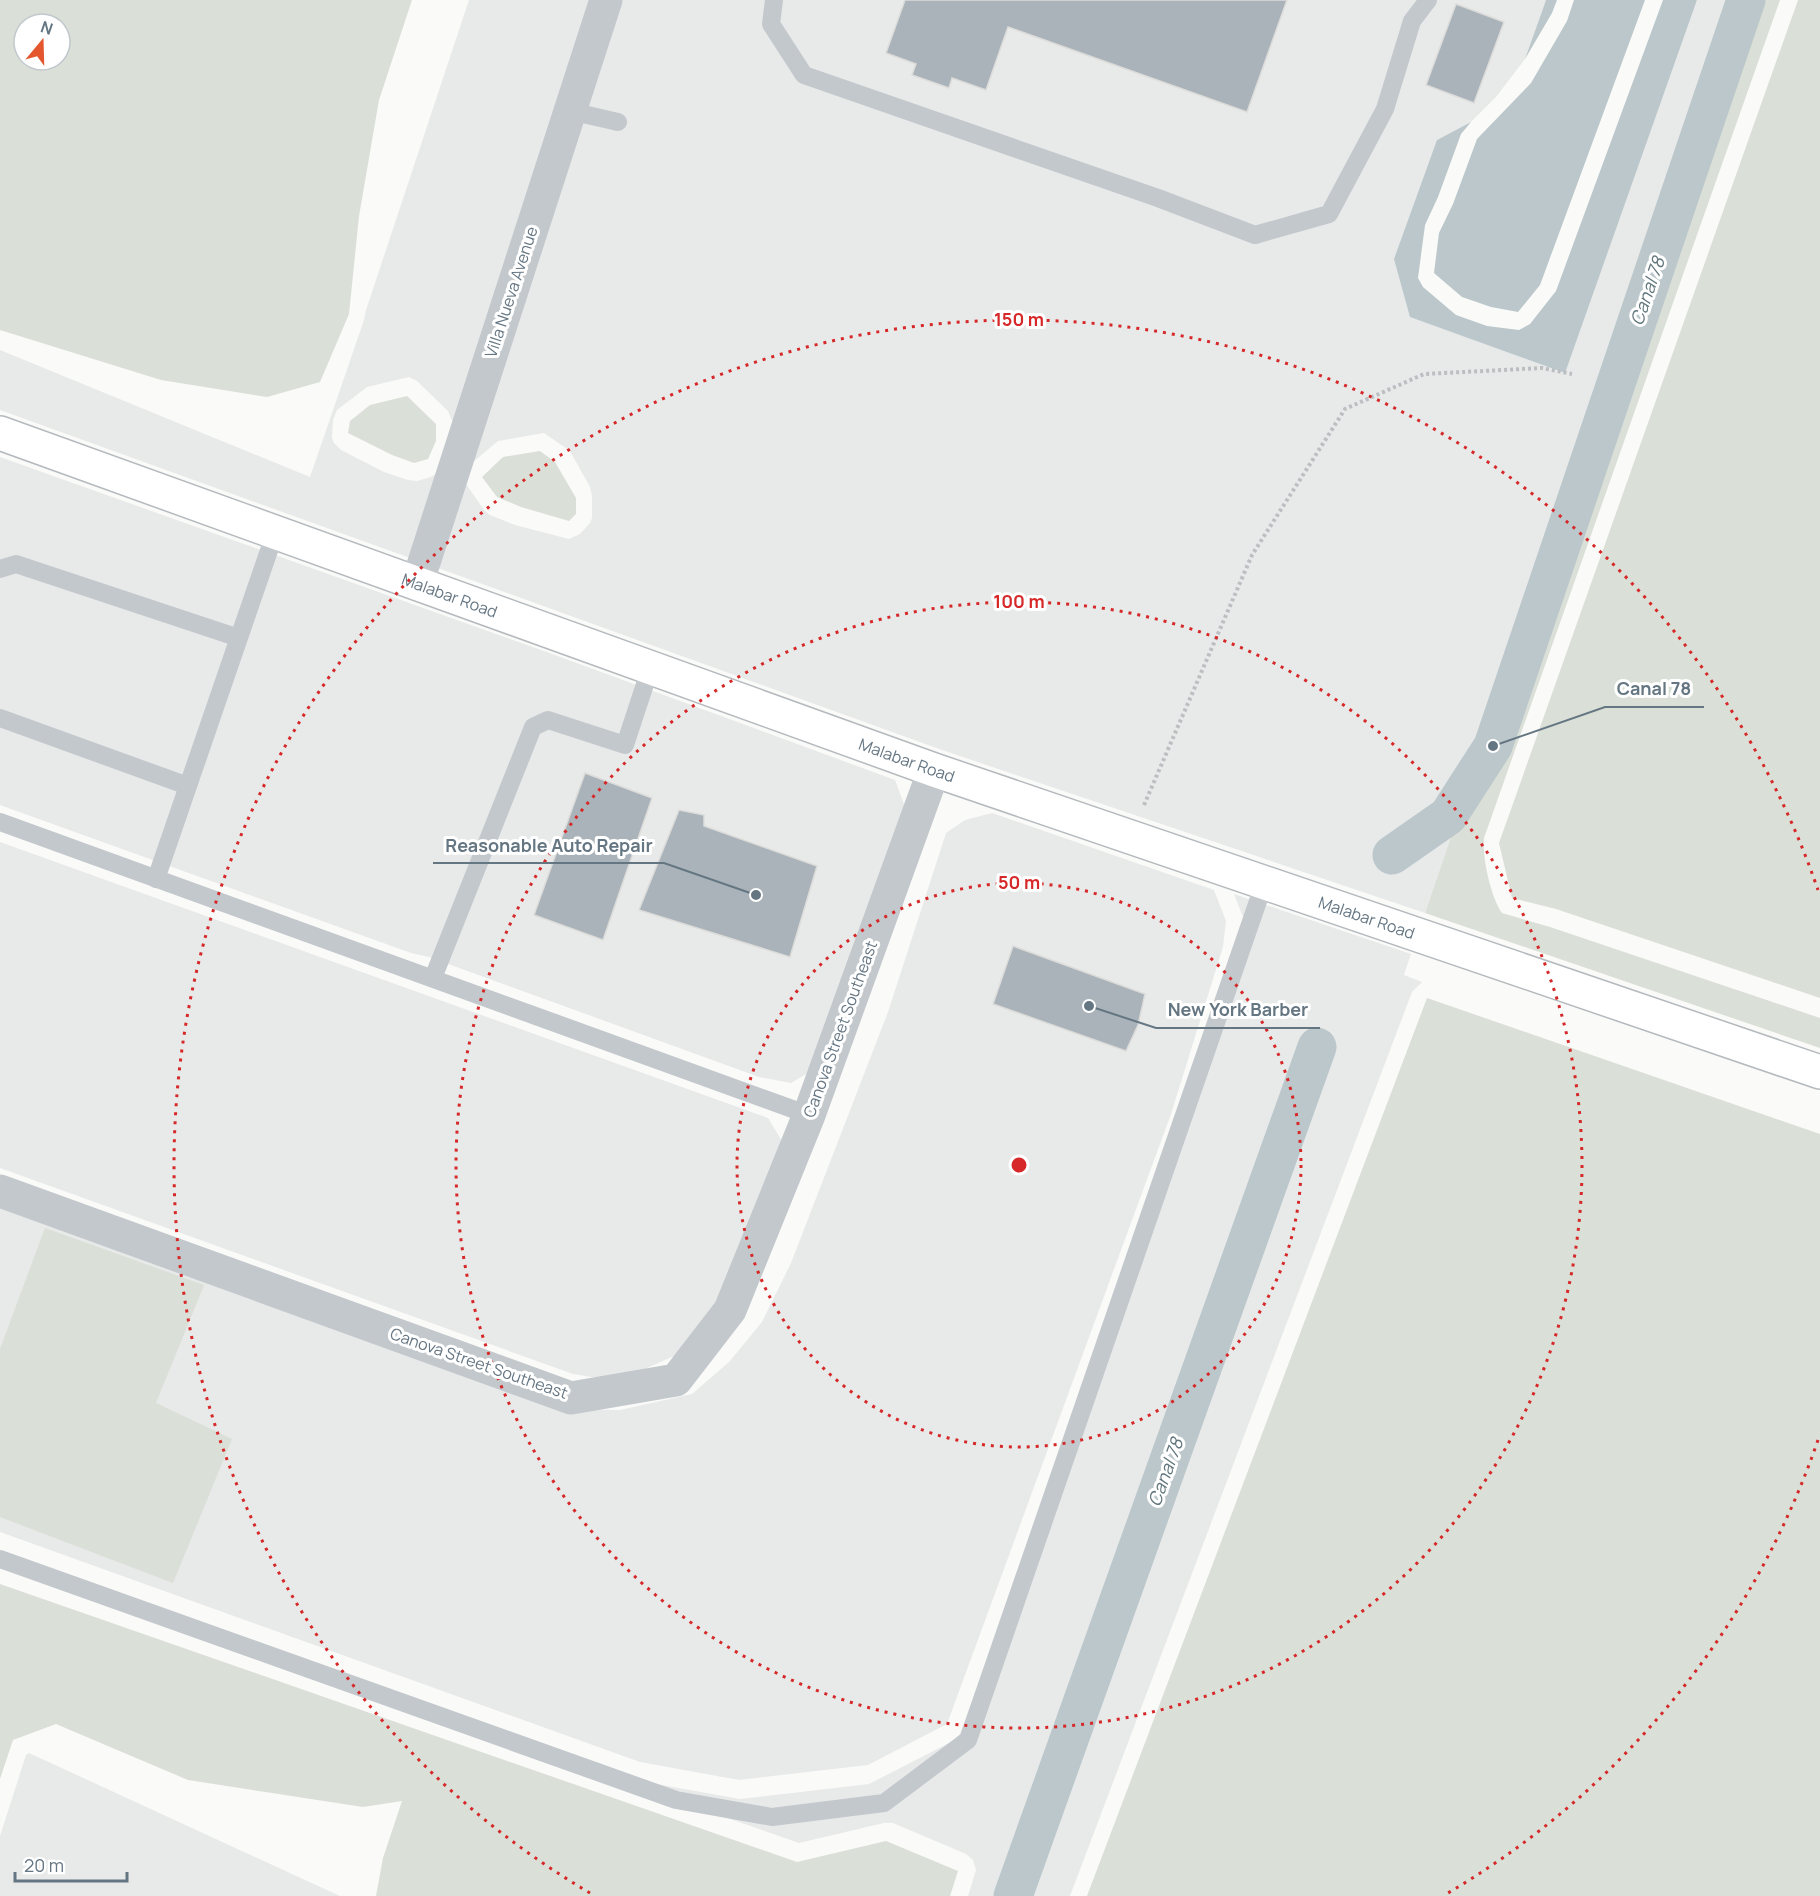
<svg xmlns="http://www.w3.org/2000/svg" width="1820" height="1896" viewBox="0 0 1820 1896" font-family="Manrope,sans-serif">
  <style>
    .built { fill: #e8e9e9; fill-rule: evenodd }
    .green { fill: #dadfd7; fill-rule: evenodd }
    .water { fill: #bbc7cb }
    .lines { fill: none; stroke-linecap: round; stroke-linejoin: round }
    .canal { stroke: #bbc7cb; stroke-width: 39 }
    .building { fill: #aab3b9; stroke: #dcdcda; stroke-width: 1.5 }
    .primary-casing { stroke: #b5babe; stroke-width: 36 }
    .path { stroke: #bbbfc2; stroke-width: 4; stroke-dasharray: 3 3; stroke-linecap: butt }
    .lane { stroke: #c3c8cc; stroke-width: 18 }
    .street { stroke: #c3c8cc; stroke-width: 33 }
    .primary { stroke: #fff; stroke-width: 33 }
    .ring { fill: none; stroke: #d62828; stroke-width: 3; stroke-dasharray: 3 6 }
    .labels { text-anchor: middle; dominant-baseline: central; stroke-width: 6; stroke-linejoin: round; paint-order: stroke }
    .street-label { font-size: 16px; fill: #657683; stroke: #fff }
    .water-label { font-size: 18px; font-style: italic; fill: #60757c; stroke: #fff }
    .centre { fill: #d62828; stroke: #fff; stroke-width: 3 }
    .ring-label { font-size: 18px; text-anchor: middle; font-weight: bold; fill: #d62828; stroke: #fff; stroke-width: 6; stroke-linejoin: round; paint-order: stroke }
    .leader { fill: none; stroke: #657683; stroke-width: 2 }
    .callout-dot { fill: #657683; stroke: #fff; stroke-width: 2 }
    .callout-label { font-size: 18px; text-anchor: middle; font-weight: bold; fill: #657683; stroke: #fff; stroke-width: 6; stroke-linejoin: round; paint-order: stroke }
  </style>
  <rect width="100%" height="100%" fill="#fafaf8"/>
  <!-- built -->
  <path class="built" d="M469,0h1077l-21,59 -29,38 -25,25 -34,18 -26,177 153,56 133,-373h44l-61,185 -10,24 -6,-2 -239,706 -483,-163 -942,-340v-60l310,127 54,-157 2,-10zM409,377l8,4 31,30 5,12 -13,48 -9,6 -14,4 -9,-1 -24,-8 -43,-22 -7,-7 -2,-5 1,-18 4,-10 30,-23zM544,433l26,18 20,36 2,9v22l-2,5 -10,11 -11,5 -54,-14 -25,-10 -6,-5 -18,-26 6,-21 26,-22z
    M0,457l544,194 351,129 10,27 -85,259 -29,17 -32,-6 -330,-120 -18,-4 -411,-148z
    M992,813l222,77 12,31 -3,26 -52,167 -224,610 -79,41 -129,15 -99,-18 -640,-230v-327l560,204 60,1 72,-16 37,-32 33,-40 29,-59 97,-251 58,-179 19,-13z
    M0,842l768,276 17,28 -33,115 -69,91 -47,21 -38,5 -25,-4 -573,-206z
    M1234,894l177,60 -7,21 18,7 -10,10 -342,904h-102l8,-26 -3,-10 -7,-6 -73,-31h-9l-85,20 -787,-275 622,212 106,19 129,-15 84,-43 7,-7 227,-614 53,-172 3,-31z
    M29,1753l311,143h-340v-60l26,-81z"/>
  <!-- green -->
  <path class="green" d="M0,0h412l-33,100 -20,116 -10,98 -29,68 -53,15 -106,-17 -161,-50zM24,24h36v36h-36z
    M1741,0h39l-296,838c-2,20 7,59 18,75l48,14 270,91v30l-395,-135 240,-706 5,1 10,-23z
    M1798,0h22v998l-264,-89 -44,-11 -13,-55z
    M407,396l29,28v17l-8,18 -14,4 -22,-8 -44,-22 2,-12 20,-16z
    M540,451l15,11 21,36v16l-7,7 -48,-14 -24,-10 -15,-20 21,-20z
    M1427,998l393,136v762h-733z
    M45,1228l159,57 -48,118 76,36 -59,144 -173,-66v-168z
    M0,1584l797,278 89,-21 72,30 -8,25h-574l7,-38 19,-57 -39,6 -175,-27 -132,-56 -43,16 -13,39z"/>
  <!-- water -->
  <path class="water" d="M1546,0h11l-5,13 -27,46z
    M1574,0h71l-105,285 -22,27 -27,-5 -29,-10 -28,-24 5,-40 14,-29 24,-65 54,-56 36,-62z
    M1663,0h34l-132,373 -155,-56 -16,-58 43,-119 34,-18 -10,12 -23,63 -13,28 -7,53 5,9 33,28 31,11 32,4 11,-6 26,-33z"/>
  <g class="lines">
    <!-- canal -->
    <path class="canal" d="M1392,855l56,-39 45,-70 253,-746
      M1013,1896l304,-849"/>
  </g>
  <!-- building -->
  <path class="building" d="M905,0h382l-40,112 -239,-85 -22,63 -34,-12 -3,10 -37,-13 4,-11 -30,-11z
    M1456,4l48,18 -30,81 -48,-18z
    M585,773l67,25 -49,142 -69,-25z
    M679,810l25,5v11l113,40 -27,91 -151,-47z
    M1013,946l132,48 -7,31 -12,26 -133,-47z"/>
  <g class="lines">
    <!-- primary casing -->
    <g class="primary-casing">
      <g id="primary">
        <path id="s1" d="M0,433l934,337 886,302"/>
      </g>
    </g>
    <!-- path -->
    <path class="path" d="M1144,805l108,-250 93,-146 79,-35 118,-6 30,6"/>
    <!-- lane -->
    <path class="lane" d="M774,0l-3,24 33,51 354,123 97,37 74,-21 56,-105 27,-88 16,-21
      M570,111l48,11
      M0,569l16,-5 223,74
      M0,718l188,68
      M0,822l809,293
      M156,879l119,-346
      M433,978l100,-251 15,-7 77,25 26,-79
      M0,1559l676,241 96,17 112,-14 84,-63 297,-859"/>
    <!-- street -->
    <path class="street" d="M417,584l189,-584
      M0,1191l571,207 105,-18 54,-70 79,-195 125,-345"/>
    <!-- primary -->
    <use href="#primary" class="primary"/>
  </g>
  <!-- distance rings -->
  <g class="ring">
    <circle cx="1019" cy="1165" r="282"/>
    <circle cx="1019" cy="1165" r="563"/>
    <path d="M1818 1440A845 845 0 0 1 1448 1893M590 1893A845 845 0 1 1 1818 890"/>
  </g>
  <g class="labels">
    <!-- street labels -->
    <g class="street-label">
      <text transform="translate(511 292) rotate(-72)">Villa Nueva Avenue</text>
      <text stroke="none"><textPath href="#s1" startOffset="478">Malabar Road</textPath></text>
      <text stroke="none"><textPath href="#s1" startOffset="964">Malabar Road</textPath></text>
      <text stroke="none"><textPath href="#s1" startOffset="1450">Malabar Road</textPath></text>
      <text transform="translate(840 1029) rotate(-70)">Canova Street Southeast</text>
      <text transform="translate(479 1363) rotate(19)">Canova Street Southeast</text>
    </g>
    <!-- water labels -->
    <g class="water-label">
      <text transform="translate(1647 291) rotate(-71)">Canal 78</text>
      <text transform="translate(1165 1472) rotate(-70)">Canal 78</text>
    </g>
  </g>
  <circle cx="1019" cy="1165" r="9" class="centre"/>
  <g class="ring-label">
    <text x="1019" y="326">150 m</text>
    <text x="1019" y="608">100 m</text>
    <text x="1019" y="889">50 m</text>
  </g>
  <!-- callouts -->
  <path class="leader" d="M1493 746L1605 707H1704M756 895L664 863H433M1089 1006L1156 1028H1320"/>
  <g class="callout-dot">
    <circle cx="1493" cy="746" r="6"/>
    <circle cx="756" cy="895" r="6"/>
    <circle cx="1089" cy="1006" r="6"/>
  </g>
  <g class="callout-label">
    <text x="1654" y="695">Canal 78</text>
    <text x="549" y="852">Reasonable Auto Repair</text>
    <text x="1238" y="1016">New York Barber</text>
  </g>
  <!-- north arrow -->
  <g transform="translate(42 42) rotate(19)"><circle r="28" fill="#ffffff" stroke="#c1c8cd" stroke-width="1.5"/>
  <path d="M0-4.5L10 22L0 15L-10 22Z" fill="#e4572e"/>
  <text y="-9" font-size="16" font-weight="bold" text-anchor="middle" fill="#657683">N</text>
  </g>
  <!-- scale -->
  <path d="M15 1872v9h112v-9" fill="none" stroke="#657683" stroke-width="3"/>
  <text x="24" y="1872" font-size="18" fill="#657683" stroke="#ffffff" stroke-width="4.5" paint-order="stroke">20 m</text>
</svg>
